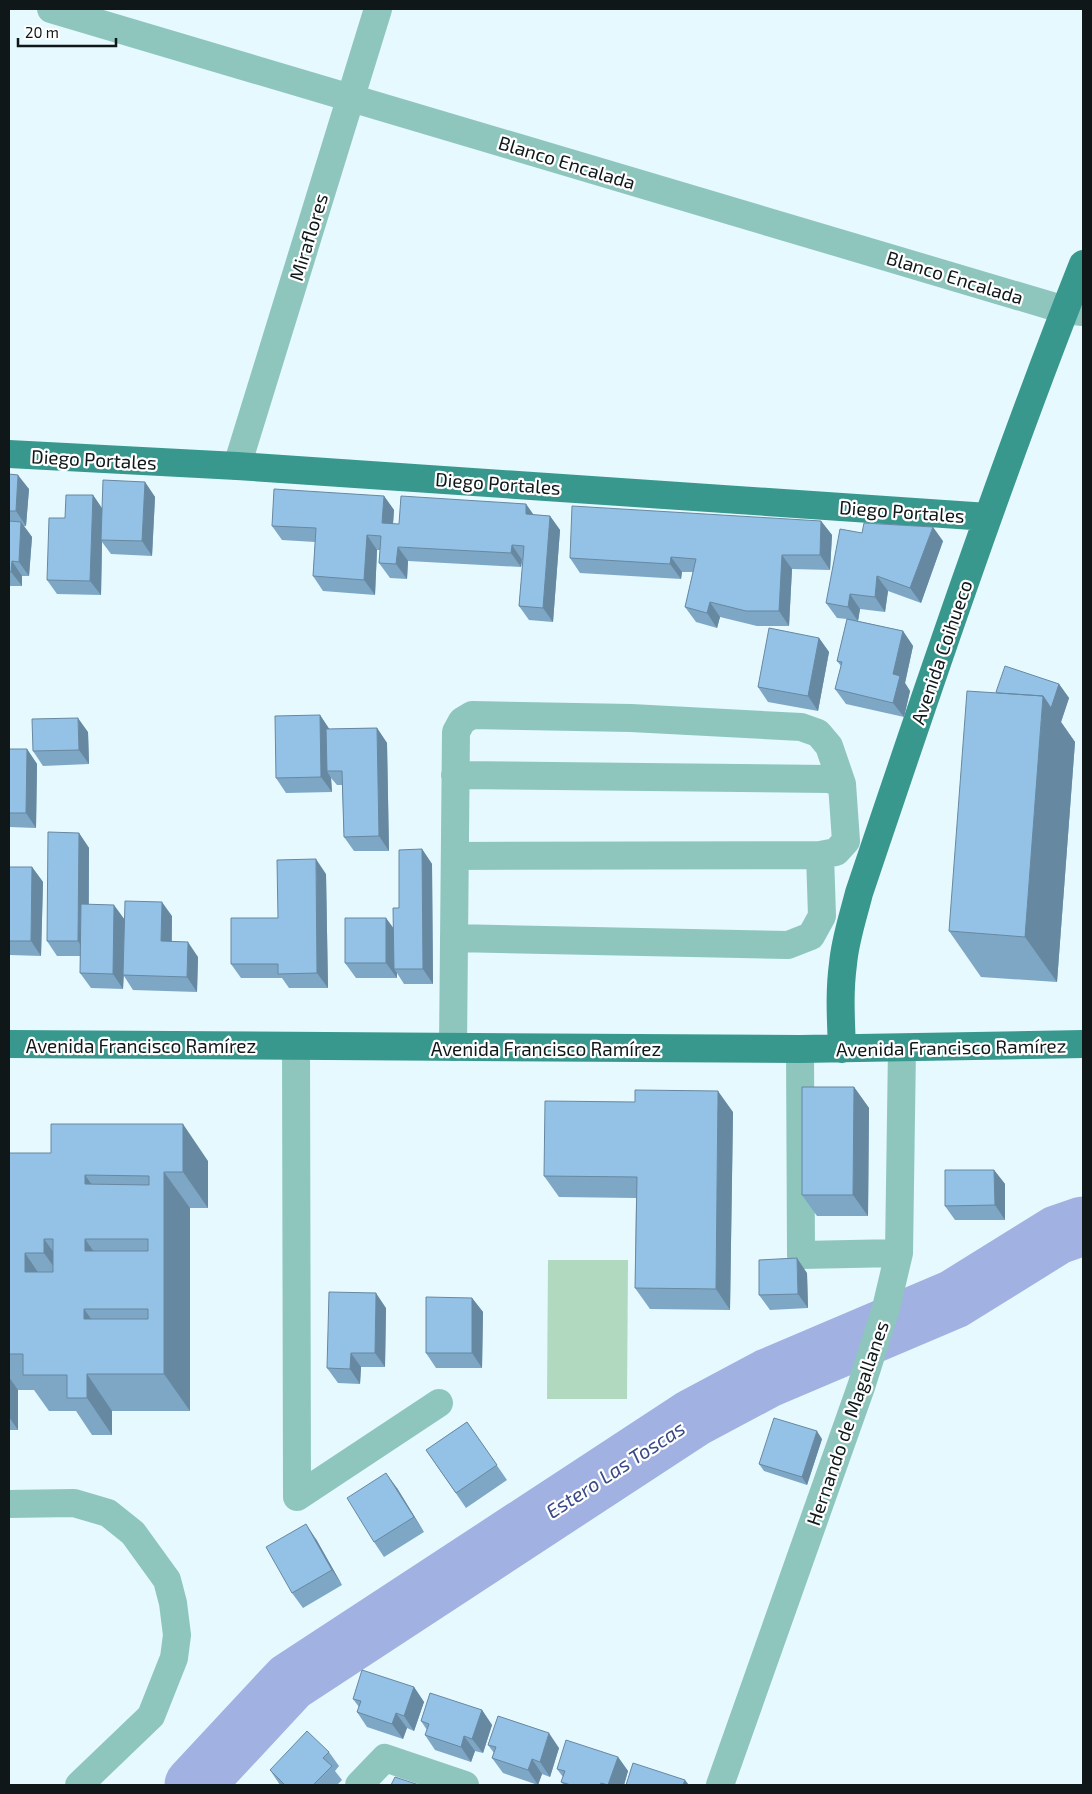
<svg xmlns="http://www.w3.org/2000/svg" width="1092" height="1794" viewBox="0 0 1092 1794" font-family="'Exo 2',sans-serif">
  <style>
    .green { fill: #b0d9bf }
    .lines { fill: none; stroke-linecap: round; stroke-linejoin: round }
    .river { stroke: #a1b1e1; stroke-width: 59 }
    .minor { stroke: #8ec6be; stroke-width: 28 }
    .major { stroke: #39988d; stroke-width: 28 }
    .wall { fill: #7ea7c6 }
    .shaded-wall { fill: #6788a1 }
    .building { fill: #93c2e6; stroke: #6788a1; fill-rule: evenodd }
    .labels { text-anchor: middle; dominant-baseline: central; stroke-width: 4.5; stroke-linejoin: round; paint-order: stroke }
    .street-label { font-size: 19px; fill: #0f1719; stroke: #fff }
    .water-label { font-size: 20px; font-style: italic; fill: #394985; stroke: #fff }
  </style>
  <rect width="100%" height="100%" fill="#e6f9fe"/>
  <!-- green -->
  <path class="green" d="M548,1260h80l-1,139h-80z"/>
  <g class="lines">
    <!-- river -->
    <path class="river" d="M194,1785l96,-103 403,-264 75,-40 186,-79 103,-64 26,-9"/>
    <!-- minor -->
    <path class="minor" d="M51,9l1014,301 18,2
      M237,466l141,-457
      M455,856l365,-1 16,-3 10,-11 -4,-57 -13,-5 -374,-4
      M454,938l334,7 23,-9 11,-20 -2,-61
      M296,1046l1,451 142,-94
      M453,1047l3,-315 6,-11 10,-6 159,3 170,9 17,6 11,13 13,38
      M800,1049l1,206 98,-2
      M9,1504l65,-1 34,10 25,20 34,47 6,23 4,32 -3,23 -23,58 -72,69
      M359,1785l26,-27 80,27
      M720,1785l141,-398 25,-79 13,-55 3,-205"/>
    <!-- major -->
    <path class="major" d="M9,454l228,12 751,51
      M9,1044l791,5 283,-5
      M842,1049c-1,-28 -3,-56 1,-85 2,-24 10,-47 16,-71 71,-211 142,-422 224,-629"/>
  </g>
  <!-- wall -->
  <path class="wall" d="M9,474l20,15 -3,37h-2l8,11 -3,39h-7v10h-13z
    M145,482l10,15 -3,59 -41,-2 -9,-12 -1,53 -44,-1 -10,-14 18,-62 28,-23 9,13z
    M384,496l10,14 -1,14h6l127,-20 8,11 16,1 10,14 -7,92 -24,-2 -10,-14 4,-46h-1l-1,7 -113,-6 -1,18 -17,-1 -11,-15 1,-13h-3l-2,45 -52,-4 -10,-15 2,-34 -33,-2 -10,-14z
    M821,521l11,14 -2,35 -38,-1 -3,57h-32l-37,-9 -3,11 -21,-6 -11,-15 8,-35h-11l-1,7 -101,-6 -10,-15z
    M862,533l81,8 -22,62 -33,-12 -3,21 -25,-3 -2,12 45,10 10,15 -8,37 5,8 -6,26 -58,-13 -11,-15 6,-23 -4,-5 10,-42 -10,-1 -11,-15z
    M819,638l10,14 -11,59 -50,-9 -10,-15z
    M1059,684l10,14 -8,24 14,20 -18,240 -76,-5 -32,-46z
    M320,715l9,14 48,-1 10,15 2,108h-35l-10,-14 -2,-52h-5l-6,-7 1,14 -46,1 -10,-15z
    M88,732l1,32 -46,2 -10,-15z
    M9,749h18l10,15 -1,64 -27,-1z
    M79,833l10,15v57l35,14 48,-3v26l26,15 -1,35 -64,-2 -9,-14 -1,13 -32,-1 -11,-15v-17h-23l-10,-15z
    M422,849l10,15 1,120h-29l-7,-11v5h-41l-11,-15 41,-45 7,10 6,-20z
    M9,867h23l11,15 -2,74 -31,-1 -1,-1z
    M326,874l2,114h-39l-7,-10h-41l-10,-14 47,-46z
    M854,1087l15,21 -1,108h-51l-15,-21z
    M635,1102l98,10 -3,198 -80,-1 -15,-21 1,-90 -77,-1 -15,-21z
    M9,1153l199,8v47h-18v203h-78v24h-20l-16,-24h-27l-15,-21h-16v40h-9z
    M994,1170l11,14v36h-50l-10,-14z
    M807,1273l1,35 -38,2 -11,-15z
    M472,1298l11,14 -1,56h-46l-10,-15z
    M386,1308l-1,59h-24l-1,17 -22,-1 -11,-15z
    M467,1422l40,58 -41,28 -40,-58z
    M822,1439l-15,46 -43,-14 -5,-7z
    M397,1488l27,44 -40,25 -10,-15z
    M316,1539l26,46 -39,23 -11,-15z
    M414,1687l10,15 -10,29 -7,-3 -4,11 -36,-12 -10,-15 2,-5 -6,-8z
    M482,1710l10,15 -9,28 -8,-2 -4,11 -36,-12 -10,-15 2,-5 -6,-9z
    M488,1745l71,3 -9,29 -8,-3 -4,11 -35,-12 -11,-15 2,-5z
    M329,1752l10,14 -4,5 7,9 -5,5h-57l-10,-15z
    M618,1757l10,14 -4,14h-60l-3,-3 2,-5 -6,-8z"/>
  <!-- shaded-wall -->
  <path class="shaded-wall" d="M18,475l11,14 -3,37 -10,-15z
    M145,482l10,15 -3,59 -10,-15z
    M93,495l10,15 -2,30 1,2 -1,53 -11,-14z
    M384,496l10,14 -2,27 -10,-14z
    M526,504l10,15 -10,-5z
    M550,516l10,14 -7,92 -10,-14z
    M821,521l11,14 -2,35 -10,-15z
    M21,522l11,15 -3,39 -10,-14z
    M933,527l10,14 -22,62 -11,-15z
    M367,535l10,15 -2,45 -11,-15z
    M512,545l10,15 -1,7 -10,-14z
    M398,547l10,14 -1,18 -11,-15z
    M782,555l10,14 -3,57 -10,-15z
    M671,557l11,15 -1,7 -11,-15z
    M12,561l10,15v10l-11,-14z
    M877,576l11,15 -3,21 -10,-15z
    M850,594l10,15 -2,12 -10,-14z
    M710,602l10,15 -3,11 -10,-15z
    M903,631l10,15 -8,37 5,8 -6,26 -11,-14v-29z
    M819,638l10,14 -11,59 -10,-15z
    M1059,684l10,14 -8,24 14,20 -18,240 -32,-45 18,-241z
    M320,715l10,15 -3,41 4,7 1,14 -11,-15z
    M78,718l10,14 1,32 -10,-14z
    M377,728l10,15 2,108 -10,-15z
    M27,749l10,15 -1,64 -10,-15z
    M79,833l10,15 -1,108 -10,-15z
    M422,849l10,15 1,120 -10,-15z
    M316,859l10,15 2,114 -11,-15z
    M32,867l11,15 -2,74 -10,-15z
    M162,902l10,14 -1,40 -10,-15z
    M114,905l11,15 -2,69 -10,-15z
    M386,918l11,15 -3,36 3,4v5l-11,-15z
    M188,942l10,15 -1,35 -10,-15z
    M854,1087l15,21 -1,108 -15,-21z
    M718,1091l15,21 -3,198 -14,-21z
    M183,1124l25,37v47l-25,-36z
    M994,1170l11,14v36l-10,-15z
    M164,1172l26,36v203l-26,-37z
    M85,1175l26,37 -26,-28z
    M44,1239l26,36v15l-26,-37z
    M85,1239l25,36 -25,-24z
    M25,1253l25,37 -25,-18z
    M797,1258l10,15 1,35 -10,-14z
    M376,1293l10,15 -1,59 -10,-14z
    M472,1298l11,14 -1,56 -10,-15z
    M84,1309l26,36 -26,-26z
    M351,1353l10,14 -1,17 -10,-15z
    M87,1374l25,37v24l-25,-37z
    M9,1377l9,13v40l-9,-13z
    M817,1431l5,8 -15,46 -5,-8z
    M386,1473l11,15 27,44 -10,-15z
    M306,1524l10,15 26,46 -10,-15z
    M414,1687l10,15 -10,29 -10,-15z
    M482,1710l10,15 -9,28 -11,-14z
    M396,1713l11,15 -4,11 -11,-15z
    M549,1733l10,15 -9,29 -10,-15z
    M464,1736l11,15 -4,11 -10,-15z
    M618,1757l10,14 -4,14h-16z
    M532,1759l10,15 -4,11 -10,-15z
    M685,1780l4,5h-6z"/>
  <!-- building -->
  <path class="building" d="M9,474l9,1 -2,36h-7z
    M103,480l42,2 -3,59 -41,-1z
    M274,489l110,7 -2,27 17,1 2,-28 125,8v10l24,2 -7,92 -24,-2 5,-60 -12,-1 -1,8 -113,-6 -2,17 -17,-1 2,-27 -14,-1 -3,45 -51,-4 3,-48 -44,-2z
    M66,495h27l-3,86 -43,-1 2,-62h16z
    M572,506l249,15 -1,34h-38l-3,56h-33l-36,-9 -3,11 -22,-6 11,-48 -25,-2 -1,7 -100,-6z
    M9,521l12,1 -2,40 -7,-1 -1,11 -2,-1z
    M864,523l69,4 -23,61 -33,-12 -2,21 -25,-3 -2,13 -22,-4 14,-74 22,4z
    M847,619l56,12 -10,43 7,2 -7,27 -58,-14 7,-27 -5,-1z
    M769,628l50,10 -11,58 -50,-9z
    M1005,666l54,18 -8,24 -8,-12 -44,-3 -3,-1z
    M967,691l76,5 -18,241 -76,-6z
    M320,715l1,62 -45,1 -1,-62z
    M78,718l1,32 -46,1 -1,-32z
    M377,728l2,108 -35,1 -2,-66h-15l-1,-42z
    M9,749h18l-1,64h-17z
    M48,832l31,1 -1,108h-31z
    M422,849l1,120h-29l-1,-61h6v-58z
    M316,859l1,114 -39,1v-10h-47v-46h47l-1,-58z
    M9,867h23l-1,74h-22z
    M125,901l37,1 -1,39 27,1 -1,35 -64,-2z
    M81,904l33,1 -1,69 -33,-1z
    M345,918h41v45h-41z
    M802,1087h52l-1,108h-51z
    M635,1090l83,1 -2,198 -81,-1 2,-111 -93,-1 1,-75 90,1z
    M51,1124h132v48h-19v202h-77v24h-20v-23h-44v-21h-14v-201h42zM85,1175l64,1v9l-64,-1zM44,1239h9v33h-28v-19h19zM85,1239h63v12h-63zM84,1309h64v10h-64z
    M945,1170h49l1,35 -50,1z
    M797,1258l1,36 -39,1v-35z
    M329,1292l47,1 -1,60h-24l-1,16 -23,-1z
    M426,1297l46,1v55h-46z
    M774,1418l43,13 -15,46 -43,-13z
    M467,1422l30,43 -41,28 -30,-43z
    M386,1473l28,44 -40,25 -27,-44z
    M306,1524l26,46 -40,23 -26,-46z
    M362,1670l52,17 -10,29 -8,-3 -4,11 -35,-12 4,-11 -8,-2z
    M430,1693l52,17 -10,29 -8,-3 -3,11 -36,-12 4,-11 -8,-3z
    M498,1716l51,17 -9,29 -8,-3 -4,11 -36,-12 4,-11 -8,-2z
    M307,1731l22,21 -6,6 9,8 -19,19h-28l-15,-15z
    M566,1740l52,17 -10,28 -7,-2 -1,2h-29l-10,-3 4,-11 -8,-2z
    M633,1763l52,17 -2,5h-57z
    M395,1777l24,8h-28z"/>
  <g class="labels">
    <!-- street labels -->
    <g class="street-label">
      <text transform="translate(567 162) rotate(17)">Blanco Encalada</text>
      <text transform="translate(308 237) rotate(-73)">Miraflores</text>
      <text transform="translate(955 277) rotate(17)">Blanco Encalada</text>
      <text transform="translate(94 459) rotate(3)">Diego Portales</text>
      <text transform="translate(498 483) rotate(4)">Diego Portales</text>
      <text transform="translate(902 511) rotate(4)">Diego Portales</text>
      <text transform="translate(941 652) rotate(-71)">Avenida Coihueco</text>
      <text x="141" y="1045">Avenida Francisco Ramírez</text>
      <text transform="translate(951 1047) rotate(-1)">Avenida Francisco Ramírez</text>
      <text x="546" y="1048">Avenida Francisco Ramírez</text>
      <text transform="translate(847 1423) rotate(-71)">Hernando de Magallanes</text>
    </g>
    <!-- water labels -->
    <g class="water-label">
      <text transform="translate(615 1469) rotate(-33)">Estero Las Toscas</text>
    </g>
  </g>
  <!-- border -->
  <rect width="1092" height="1794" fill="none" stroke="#0f1719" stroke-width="20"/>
  <!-- scale -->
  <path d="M18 38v8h98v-8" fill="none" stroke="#0f1719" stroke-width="2.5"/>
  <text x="25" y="38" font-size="15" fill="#0f1719" stroke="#ffffff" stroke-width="4" paint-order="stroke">20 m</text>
</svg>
